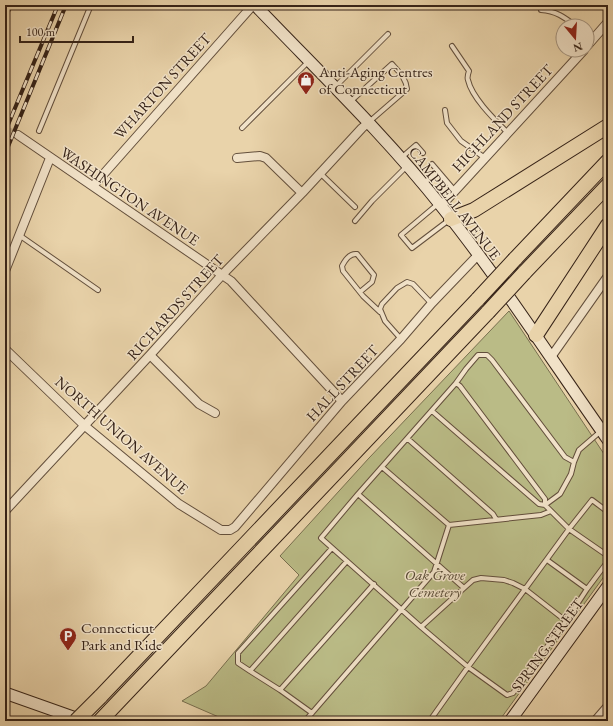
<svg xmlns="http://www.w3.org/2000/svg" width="613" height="726" viewBox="0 0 613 726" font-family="'EB Garamond',serif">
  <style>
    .green { fill: #babb86; stroke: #786f4f }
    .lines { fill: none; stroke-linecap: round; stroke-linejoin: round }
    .street-tunnel { stroke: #c5b08d; stroke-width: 8; stroke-dasharray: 8 4; stroke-linecap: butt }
    .lane-casing { stroke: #634f3c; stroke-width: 6 }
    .street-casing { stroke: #634f3c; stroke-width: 10 }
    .secondary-casing { stroke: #362318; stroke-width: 13 }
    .highway-casing { stroke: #362318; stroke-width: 16 }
    .lane { stroke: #f1e2c8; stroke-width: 4 }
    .street { stroke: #f1e2c8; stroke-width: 8 }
    .secondary { stroke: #f1e2c8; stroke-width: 11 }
    .highway { stroke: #e9d3aa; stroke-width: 14 }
    .rail-casing { stroke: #362318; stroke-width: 4 }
    .rail { stroke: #f1e2c8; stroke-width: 2.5; stroke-dasharray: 8; stroke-linecap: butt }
    .highway-bridge-casing { stroke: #362318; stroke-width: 16; stroke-linecap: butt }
    .highway-bridge { stroke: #e9d3aa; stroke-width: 14 }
    .labels { text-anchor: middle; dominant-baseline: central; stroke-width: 3; stroke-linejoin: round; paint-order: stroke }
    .poi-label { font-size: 15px; fill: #362318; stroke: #f1e2c8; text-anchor: start }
    .street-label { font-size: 15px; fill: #362318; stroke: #f1e2c8 }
    .park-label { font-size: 15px; font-style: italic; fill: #574934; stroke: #f1e2c8 }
  </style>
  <rect width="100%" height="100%" fill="#e9d3aa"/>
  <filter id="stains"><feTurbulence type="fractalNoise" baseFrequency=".005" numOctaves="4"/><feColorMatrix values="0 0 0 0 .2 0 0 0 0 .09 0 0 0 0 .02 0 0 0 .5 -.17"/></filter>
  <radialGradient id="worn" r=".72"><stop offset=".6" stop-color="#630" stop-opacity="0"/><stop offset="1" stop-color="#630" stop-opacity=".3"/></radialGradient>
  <!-- green -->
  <path class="green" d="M509,311l99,149v111l-109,150h-279l1,-3 -39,-17 24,-15 93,-111 -19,-19 89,-98z"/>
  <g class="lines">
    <!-- street-tunnel -->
    <path class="street-tunnel" d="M5,130l13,5"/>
    <!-- lane casing -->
    <g class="lane-casing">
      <path id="lane" d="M541,10c15,1 23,7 35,16
        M5,15l5,-9
        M452,46l17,25c-1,3 -2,7 -1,9 4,18 27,40 40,53
        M336,86l52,-52
        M351,101l41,-37c7,8 14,14 15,25l-38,33
        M445,110l2,13 14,18 24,17
        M242,128l66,-66
        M39,131l52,-126
        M401,158l15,-13 7,8
        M432,164l23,27
        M320,173l35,34
        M423,184l15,-13
        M439,203l-38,32 11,13 37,-28
        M355,221l17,-20 35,-35
        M19,235l79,55
        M360,292l12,-10 2,-7 -17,-21c-7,-1 -12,6 -15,12l1,5 20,25 17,16
        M401,339l-16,-18 -5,-12 2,-5 15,-16 10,-6 6,2 18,19
        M456,383l10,-14 12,-14h9l5,5 73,97 9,5
        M432,411l107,93 6,1 24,24 -101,138 -47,-40 -100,-89 37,-44 98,-111 4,3 85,113v6
        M408,439l85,75 3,5
        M382,467l67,58
        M358,494l106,94
        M545,505l15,-11 11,-20 3,-12 5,-12 22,-19
        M608,512l-16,-12 -23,29 39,27
        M547,560l40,29 -21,32
        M587,589l21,-28
        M421,627l43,-39 9,-8 8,-2 23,2 9,3 12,6 41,32 -53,72 -6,2 -39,-28 -37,52
        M250,671l-12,-8v-10l94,-105
        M280,690l-30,-19 97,-110
        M312,713l-32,-23 94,-106
        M175,721h1
        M305,721l129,-149 15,-47 92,-10 10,-4"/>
    </g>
    <!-- street casing -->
    <g class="street-casing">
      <path id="street" d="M587,46l21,-24
        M18,135l213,146 111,120
        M237,158l23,-2 6,2 36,35
        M93,186l160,-181
        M441,206l143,-156
        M5,271l45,-113
        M5,349l80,77 94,78 42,26h9l5,-3 107,-126 59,-62 31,-36 46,-48
        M150,355l49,49 16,9
        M551,357l57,-81
        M5,511l145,-156 72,-80 80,-82 60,-65 6,-5
        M595,721l13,-15"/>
    </g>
    <!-- secondary casing -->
    <g class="secondary-casing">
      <path id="secondary" d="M255,5c63,66 130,130 187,202 59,74 111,155 166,233
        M5,693l79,28
        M510,721l98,-135"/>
    </g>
    <!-- highway casing -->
    <g class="highway-casing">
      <path id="highway" d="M451,219l23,-9 134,-84
        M515,259l93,-98
        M524,273l84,-88
        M536,335l72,-110
        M100,697l378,-398
        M100,721l388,-409"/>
    </g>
    <!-- lane -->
    <use href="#lane" class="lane"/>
    <!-- street -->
    <use href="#street" class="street"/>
    <!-- secondary -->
    <use href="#secondary" class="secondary"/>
    <!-- highway -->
    <use href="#highway" class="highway"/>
    <!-- rail casing -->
    <g class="rail-casing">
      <path id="rail" d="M5,132l53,-127
        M5,154l61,-149"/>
    </g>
    <!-- rail -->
    <use href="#rail" class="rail"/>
    <!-- highway-bridge casing -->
    <g class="highway-bridge-casing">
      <path id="highway-bridge" d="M478,299l37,-40
        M488,312l36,-39
        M76,721l24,-24"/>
    </g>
    <!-- highway-bridge -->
    <use href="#highway-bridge" class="highway-bridge"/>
  </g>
  <!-- icons -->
  <defs>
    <g id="shop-pin" transform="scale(0.9)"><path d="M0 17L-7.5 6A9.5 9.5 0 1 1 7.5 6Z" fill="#8f2418" stroke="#f1e2c8"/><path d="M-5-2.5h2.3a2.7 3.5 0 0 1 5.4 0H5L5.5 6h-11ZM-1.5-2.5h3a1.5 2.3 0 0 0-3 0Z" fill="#fff"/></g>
    <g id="parking-pin" transform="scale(0.9)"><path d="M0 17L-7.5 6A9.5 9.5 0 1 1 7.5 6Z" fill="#8f2418" stroke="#f1e2c8"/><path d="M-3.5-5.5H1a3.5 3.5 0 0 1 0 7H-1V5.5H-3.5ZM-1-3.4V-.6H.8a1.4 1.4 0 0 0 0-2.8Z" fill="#fff"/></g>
  </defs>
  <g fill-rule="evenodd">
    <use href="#shop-pin" x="306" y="80"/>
    <use href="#parking-pin" x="68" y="636"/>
  </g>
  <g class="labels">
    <!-- poi labels -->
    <g class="poi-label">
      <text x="319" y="71">Anti-Aging Centres<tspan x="319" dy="17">of Connecticut</tspan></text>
      <text x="81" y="627">Connecticut<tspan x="81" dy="17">Park and Ride</tspan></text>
    </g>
    <!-- street labels -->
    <g class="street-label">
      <text transform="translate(162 86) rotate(-48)">WHARTON STREET</text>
      <text transform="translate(502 118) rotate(-47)">HIGHLAND STREET</text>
      <text transform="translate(130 196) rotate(34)">WASHINGTON AVENUE</text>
      <text transform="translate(455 203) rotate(52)">CAMPBELL AVENUE</text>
      <text transform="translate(175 307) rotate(-48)">RICHARDS STREET</text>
      <text transform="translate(342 383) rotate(-47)">HALL STREET</text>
      <text transform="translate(122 435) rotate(41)">NORTH UNION AVENUE</text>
      <text transform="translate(547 645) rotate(-54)">SPRING STREET</text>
    </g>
    <!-- park labels -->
    <g class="park-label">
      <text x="435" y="574">Oak Grove<tspan x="435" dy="17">Cemetery</tspan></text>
    </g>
  </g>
  <!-- margin -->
  <rect width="613" height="726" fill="none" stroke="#e9d3aa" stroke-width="20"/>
  <rect x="6" y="6" width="601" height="714" fill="none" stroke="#362318" stroke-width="2"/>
  <rect x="10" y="10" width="593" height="706" fill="none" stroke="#362318"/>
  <!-- north arrow -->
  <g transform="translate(575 38) rotate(162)"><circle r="19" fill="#f1e2c8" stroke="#a69682"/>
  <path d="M0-3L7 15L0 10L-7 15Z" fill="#8f2418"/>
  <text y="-6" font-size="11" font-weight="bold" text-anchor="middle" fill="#362318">N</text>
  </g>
  <!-- scale -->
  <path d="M20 36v6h113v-6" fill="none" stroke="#362318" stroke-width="2"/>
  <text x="26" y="36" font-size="12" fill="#362318" stroke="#f1e2c8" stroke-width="3" paint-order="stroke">100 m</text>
  <rect width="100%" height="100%" filter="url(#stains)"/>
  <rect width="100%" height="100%" fill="url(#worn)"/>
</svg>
